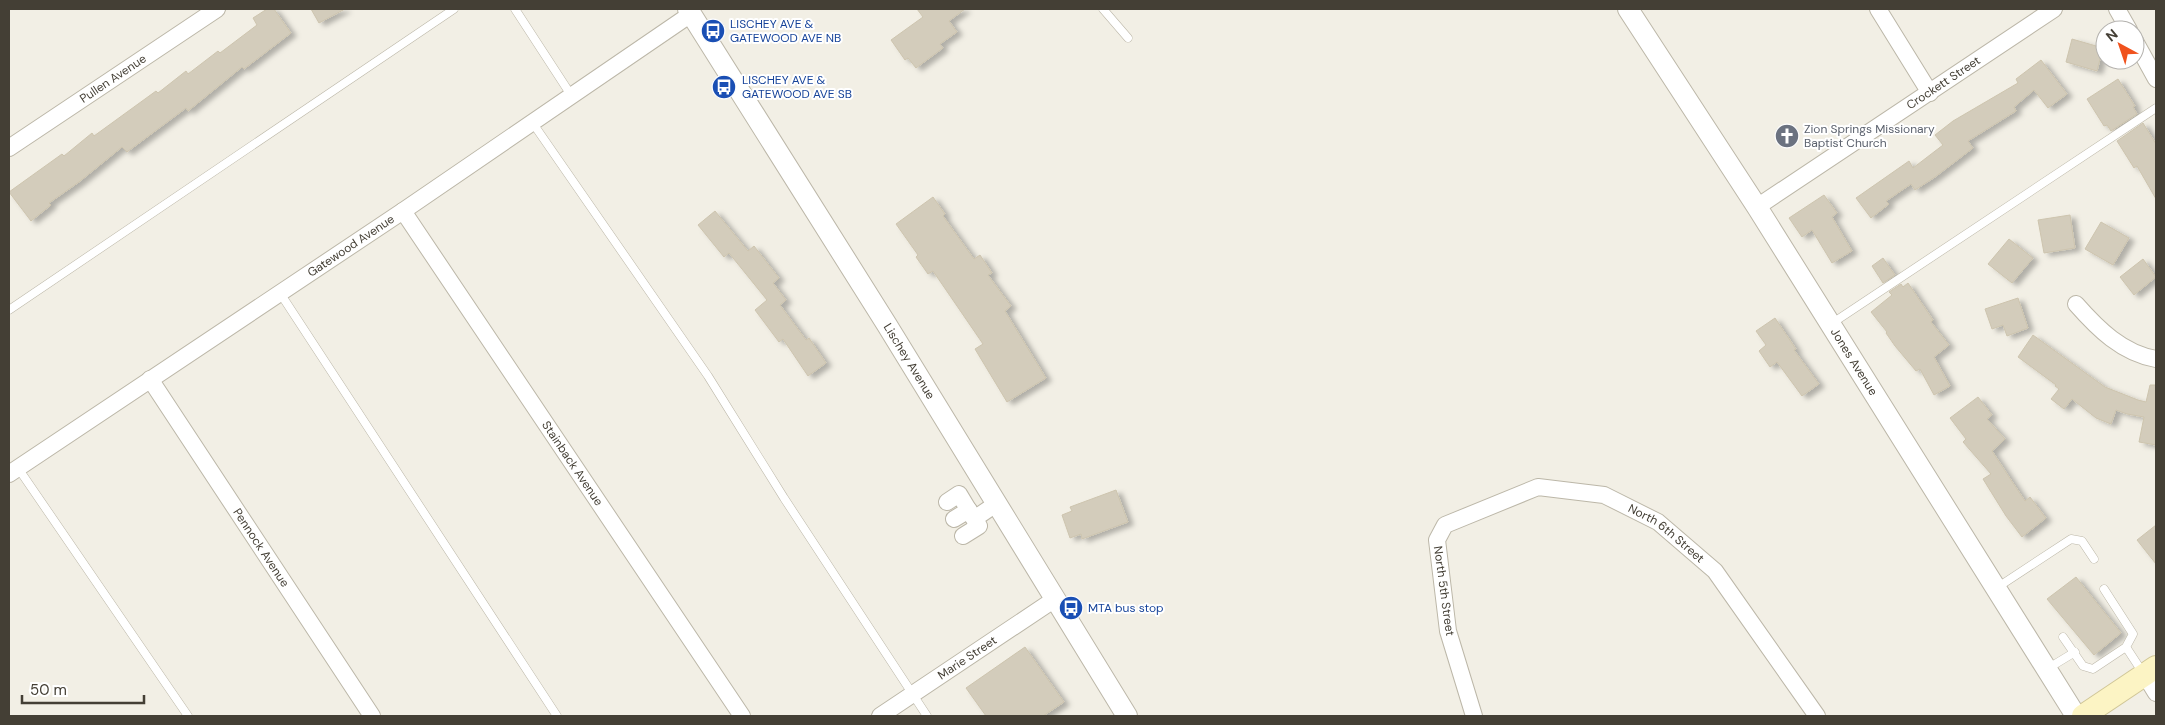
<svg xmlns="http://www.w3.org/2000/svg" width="2165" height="725" viewBox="0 0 2165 725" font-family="'DM Sans',sans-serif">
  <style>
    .building { fill: #d3ccbb; stroke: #cdc4ae; filter: url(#shadow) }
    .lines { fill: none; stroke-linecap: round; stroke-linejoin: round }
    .service-casing { stroke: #bcb7a8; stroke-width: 9 }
    .minor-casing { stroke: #bcb7a8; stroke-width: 18 }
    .tertiary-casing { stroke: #bcb7a8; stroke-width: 22 }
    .secondary-casing { stroke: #d0c697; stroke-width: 24 }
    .service { stroke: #fff; stroke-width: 8 }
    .minor { stroke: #fff; stroke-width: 16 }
    .tertiary { stroke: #fff; stroke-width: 20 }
    .secondary { stroke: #fcf4c4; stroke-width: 22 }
    .labels { text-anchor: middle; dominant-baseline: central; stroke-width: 4; stroke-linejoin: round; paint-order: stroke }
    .transit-label { font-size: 12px; fill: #164399; stroke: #fff; text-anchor: start }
    .street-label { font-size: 12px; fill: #443f35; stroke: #fff }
    .worship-label { font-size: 12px; fill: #5b616d; stroke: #fff; text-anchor: start }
  </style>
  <defs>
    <filter id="shadow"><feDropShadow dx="5.5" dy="3" stdDeviation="2.5" flood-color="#0004"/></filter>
  </defs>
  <rect width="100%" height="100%" fill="#f2efe5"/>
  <!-- building -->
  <path class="building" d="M267,9h7l17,24 -47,36 -2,-2 -54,44 -2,-3 -59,44 -5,-5 -43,35 -30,21 2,2 -20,16 -22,-29 53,-38 2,2 28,-23 2,3 62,-45 2,2 28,-22 2,3 30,-23 2,2 37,-28 -4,-7z
    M311,9h34l-26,14z
    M917,9h48l-16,12 8,11 -17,12 3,4 -27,20 -8,-10 -3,2 -14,-20 32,-23z
    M2072,39l31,9 -6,23 -31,-9z
    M2041,60l26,34 -19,14 -14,-18 -20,17 2,4 -48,30 5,7 -38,29 -20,13 -4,-6 -25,17 3,3 -18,14 -15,-20 53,-37 4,7 30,-23 -8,-10 18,-14 65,-38 -2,-4z
    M2118,79l17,27 -2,1 4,7 -26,17 -4,-6 -3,1 -17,-27z
    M2143,123l13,21v55l-19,-33 -3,2 -17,-27z
    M1824,195l13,18 -5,4 20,34 -20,12 -20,-33 -10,7 -13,-19z
    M933,197l12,17 -2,2 31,43 6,-4 12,18 -4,2 23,31 -6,5 41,67 -39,24 -32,-53 8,-5 -50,-73 -5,3 -12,-17 2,-2 -22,-31z
    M715,211l33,40 6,-5 25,32 -6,5 13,17 -6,5 26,35 3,-2 17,25 -18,13 -25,-37 -4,3 -24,-32 12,-10 -38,-47 -5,4 -26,-32z
    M2070,215l5,33 -31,5 -6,-33z
    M2101,222l28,16 -16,27 -28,-16z
    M2009,239l24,19 -21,25 -24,-19z
    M1883,258l12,17 -12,8 -11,-17z
    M2143,259l13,18 -22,18 -14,-18z
    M1908,283l25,37 -2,2 18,23 -15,12 16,29 -16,9 -14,-26 -4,2 -21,-25 -9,-13 1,-1 -16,-20 21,-17 -3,-3 12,-8 2,3z
    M2018,298l10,30 -21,8 -4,-11 -11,4 -7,-20z
    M1775,318l21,31 -2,1 25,34 -17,12 -25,-34 -7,5 -11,-16 7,-6 -10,-14z
    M2033,335l72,52 33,13 8,2 4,-17h6v60l-17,-3 5,-25 -17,-3 -11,-4 -5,14 -15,-6 -24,-19 -8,10 -13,-10 8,-10 -4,-3 1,-1 -38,-28z
    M1978,397l14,18 -5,4 18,20 -13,12 33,50 5,-4 16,21 -24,19 -16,-21 -23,-37 8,-5 -28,-32 3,-3 -16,-21z
    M1116,490l12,32 -46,17 -1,-5 -11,4 -8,-23 10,-4 -2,-4z
    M2156,525v39l-19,-24z
    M2076,577l45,56 -27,22 -47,-56z
    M1025,647l39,55 -21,14h-57l-20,-28z"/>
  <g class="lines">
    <!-- service casing -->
    <g class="service-casing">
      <path id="service" d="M515,9l56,86
        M1103,9l25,29
        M532,122l176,254 76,122 143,218
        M280,293l277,423
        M9,310l445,-301
        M1831,324l325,-216
        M18,468l170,248
        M1998,587l73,-48 11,2 12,18
        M2063,637l20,29 10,3 33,-22 7,-13 -29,-45
        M2126,647l17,26
        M2047,669l28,-17"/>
    </g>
    <!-- minor casing -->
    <g class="minor-casing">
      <g id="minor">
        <path d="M1878,9l52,84"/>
        <path d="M2117,9l12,21"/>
        <path d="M2135,41l21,38"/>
        <path id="s1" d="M9,148l208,-139"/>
        <path id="s2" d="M1757,207l297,-198"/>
        <path id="s3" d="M403,211l339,505"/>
        <path d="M2076,304c22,25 46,49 80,55"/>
        <path id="s4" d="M150,379l222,337"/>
        <path id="s5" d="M9,474l394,-263 288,-197"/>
        <path d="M947,502l12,-8 15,25 22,-15"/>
        <path d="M954,519l15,-9"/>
        <path d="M963,536l16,-10 -5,-7"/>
        <path d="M2145,675l11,18"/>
        <path id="s6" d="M880,716l175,-117"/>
        <path id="s7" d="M1474,716l-26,-85 -11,-91 8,-15 93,-38 66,8 54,27 57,49 102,145"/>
      </g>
    </g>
    <!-- tertiary casing -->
    <g class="tertiary-casing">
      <g id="tertiary">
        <path id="s8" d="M688,9l199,316 240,391"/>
        <path id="s9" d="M1628,9l129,198 319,509"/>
      </g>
    </g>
    <!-- secondary casing -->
    <g class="secondary-casing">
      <path id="secondary" d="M2083,716l73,-49"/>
    </g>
    <!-- service -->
    <use href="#service" class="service"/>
    <!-- minor -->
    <use href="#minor" class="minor"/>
    <!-- tertiary -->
    <use href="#tertiary" class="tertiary"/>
    <!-- secondary -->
    <use href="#secondary" class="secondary"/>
  </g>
  <!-- icons -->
  <defs>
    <g id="bus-disc" transform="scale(1.25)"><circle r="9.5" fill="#1a4fb4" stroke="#fff"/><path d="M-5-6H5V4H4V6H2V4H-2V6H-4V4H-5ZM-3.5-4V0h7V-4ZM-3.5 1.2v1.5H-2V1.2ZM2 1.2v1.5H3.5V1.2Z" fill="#fff"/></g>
    <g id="church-disc" transform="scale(1.25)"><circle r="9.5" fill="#6b7280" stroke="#fff"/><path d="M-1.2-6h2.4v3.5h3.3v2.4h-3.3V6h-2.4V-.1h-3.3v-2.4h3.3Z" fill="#fff"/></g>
  </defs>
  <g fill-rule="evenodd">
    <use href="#bus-disc" x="713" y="31"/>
    <use href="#bus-disc" x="724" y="87"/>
    <use href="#church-disc" x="1787" y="136"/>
    <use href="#bus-disc" x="1071" y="608"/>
  </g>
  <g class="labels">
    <!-- transit labels -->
    <g class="transit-label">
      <text x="730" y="24">LISCHEY AVE &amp;<tspan x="730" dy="14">GATEWOOD AVE NB</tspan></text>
      <text x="742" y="80">LISCHEY AVE &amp;<tspan x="742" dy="14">GATEWOOD AVE SB</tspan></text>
      <text x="1088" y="608">MTA bus stop</text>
    </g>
    <!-- street labels -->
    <g class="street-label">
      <text stroke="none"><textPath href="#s1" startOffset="125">Pullen Avenue</textPath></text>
      <text stroke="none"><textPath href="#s2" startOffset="224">Crockett Street</textPath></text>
      <text stroke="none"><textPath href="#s5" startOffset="411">Gatewood Avenue</textPath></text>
      <text stroke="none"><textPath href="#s8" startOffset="416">Lischey Avenue</textPath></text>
      <text stroke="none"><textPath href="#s9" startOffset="419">Jones Avenue</textPath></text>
      <text stroke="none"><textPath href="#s3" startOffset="304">Stainback Avenue</textPath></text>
      <text stroke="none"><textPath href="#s7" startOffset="438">North 6th Street</textPath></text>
      <text stroke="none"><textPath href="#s4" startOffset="202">Pennock Avenue</textPath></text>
      <text transform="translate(1444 591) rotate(82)">North 5th Street</text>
      <text stroke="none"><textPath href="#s6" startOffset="105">Marie Street</textPath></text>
    </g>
    <!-- worship labels -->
    <g class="worship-label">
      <text x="1804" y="129">Zion Springs Missionary<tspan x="1804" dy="14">Baptist Church</tspan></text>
    </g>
  </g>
  <!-- border -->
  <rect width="2165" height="725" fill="none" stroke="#443f35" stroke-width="20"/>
  <!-- north arrow -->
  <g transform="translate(2120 45) rotate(320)"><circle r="24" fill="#ffffff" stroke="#b4b2ae"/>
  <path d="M0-4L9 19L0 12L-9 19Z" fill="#f0521d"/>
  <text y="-8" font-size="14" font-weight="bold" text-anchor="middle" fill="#443f35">N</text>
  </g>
  <!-- scale -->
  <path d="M22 695v8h122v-8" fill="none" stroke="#443f35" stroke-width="2.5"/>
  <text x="30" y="695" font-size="15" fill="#443f35" stroke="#ffffff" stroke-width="4" paint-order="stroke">50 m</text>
</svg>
